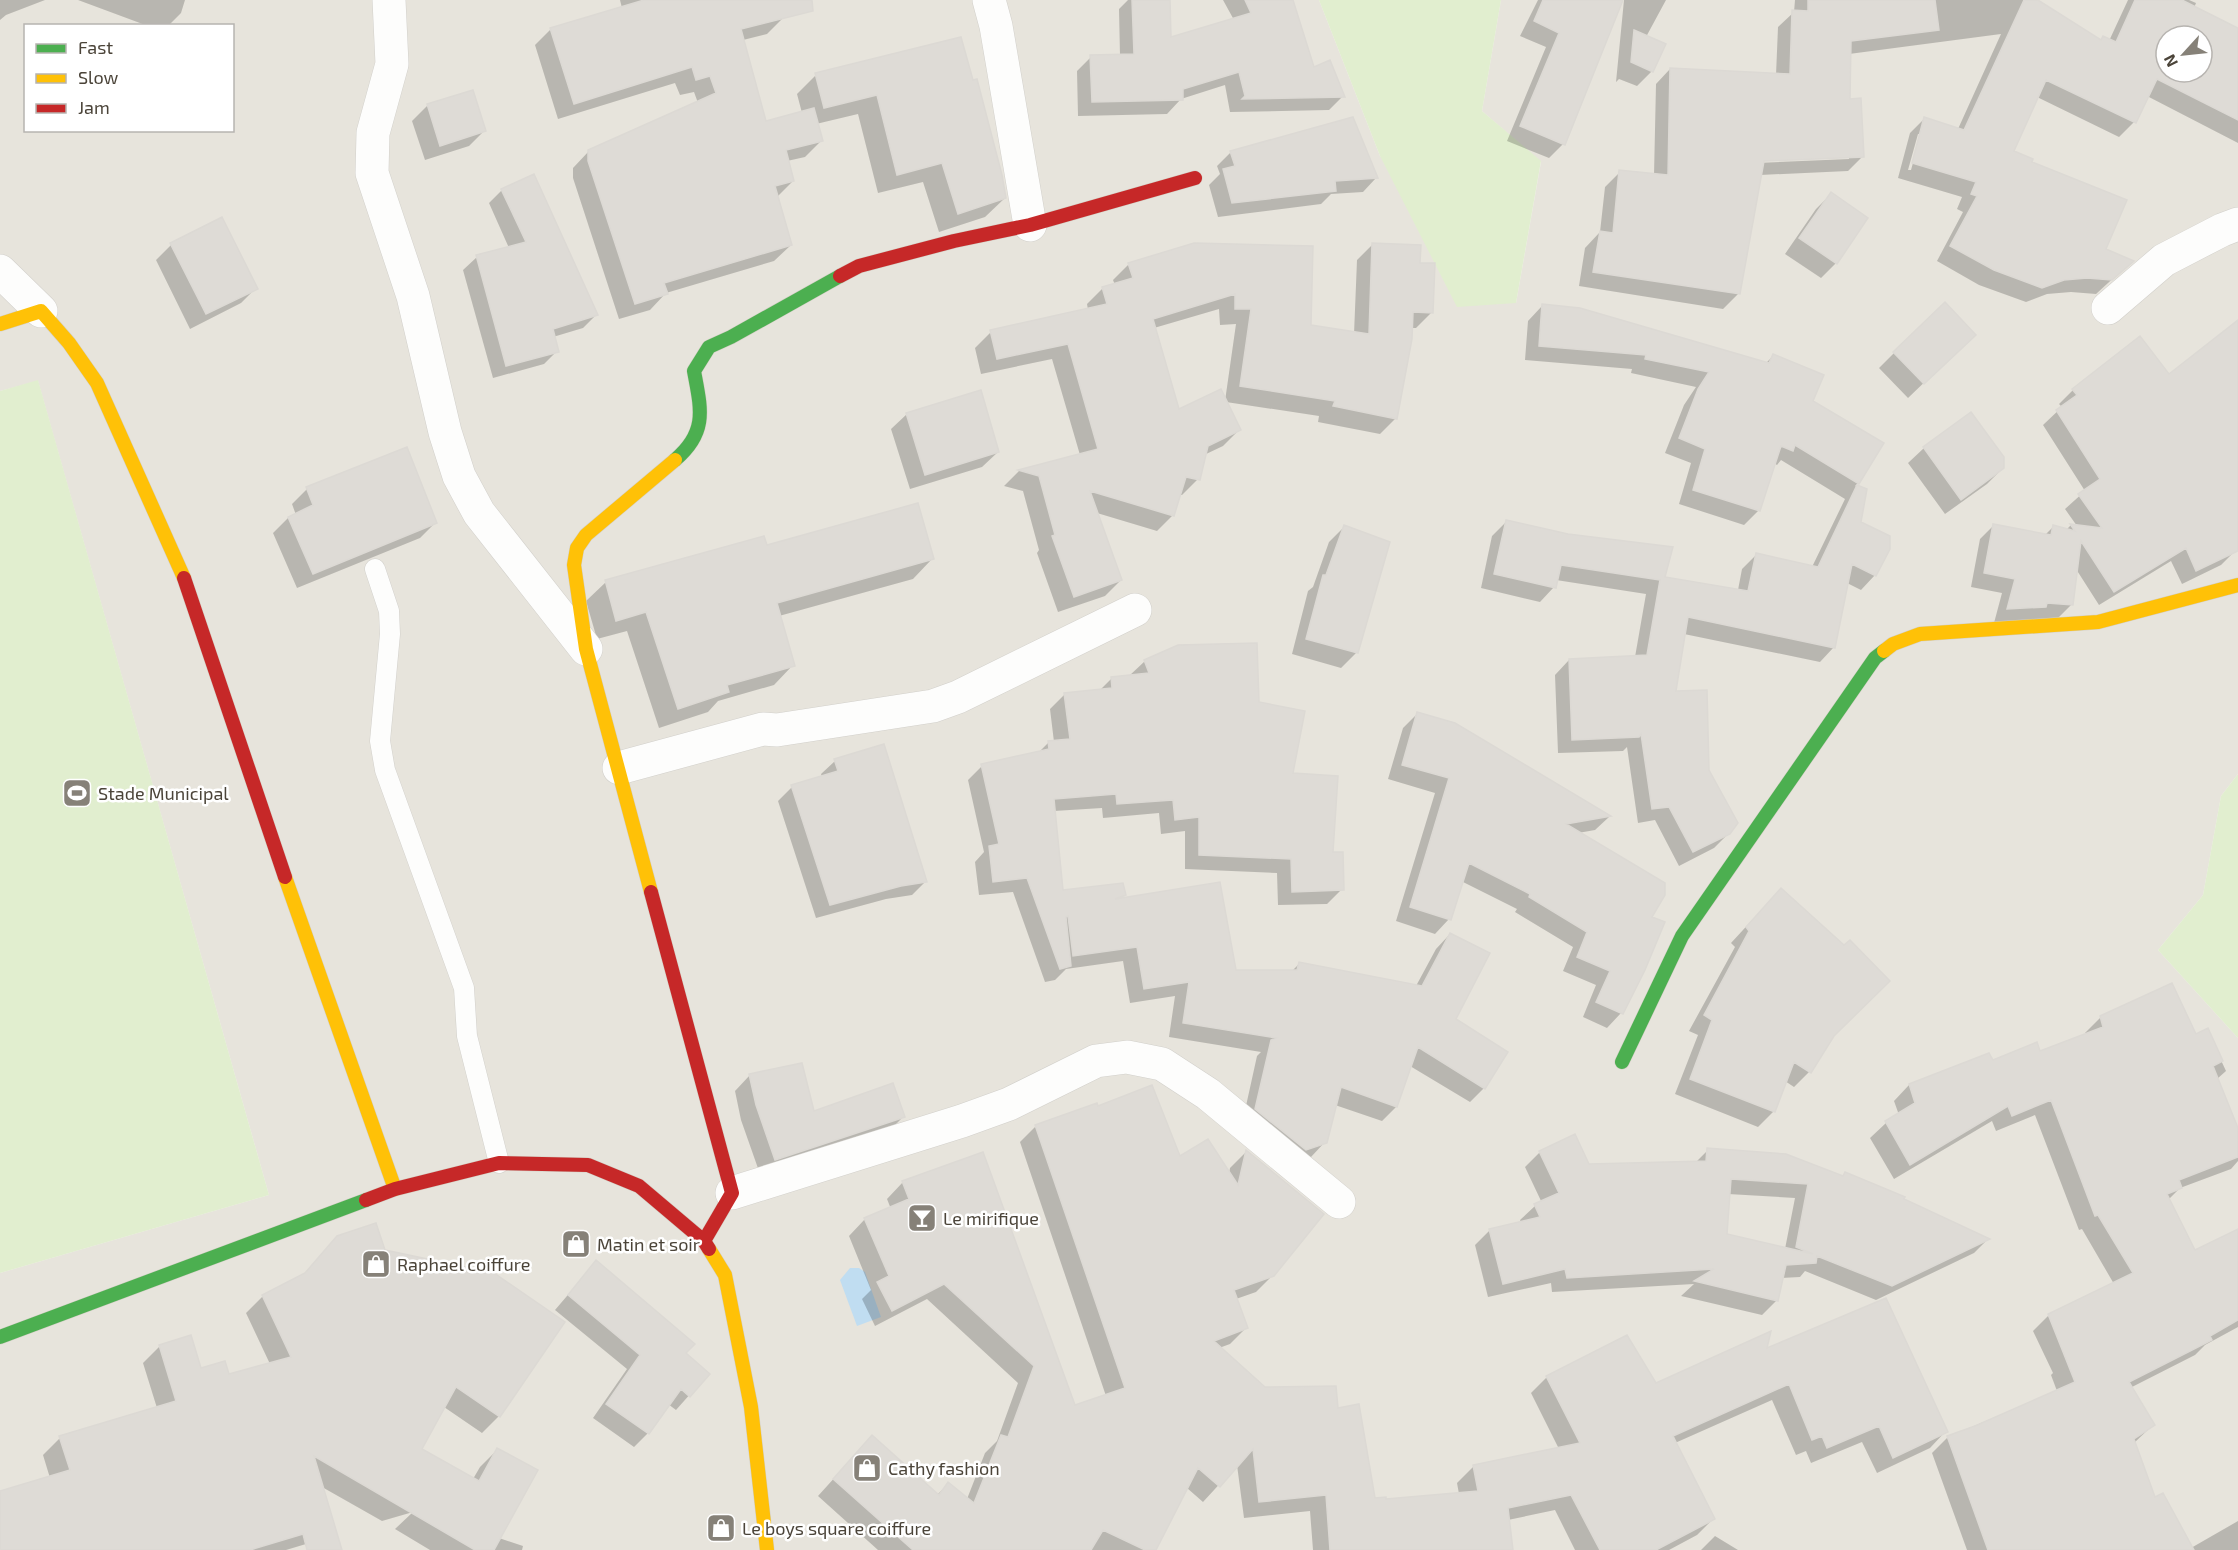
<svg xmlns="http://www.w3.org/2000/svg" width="2238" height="1550" viewBox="0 0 2238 1550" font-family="'Exo 2',sans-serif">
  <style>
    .residential { fill: #e7e4dc; fill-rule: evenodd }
    .green { fill: #e1eecf }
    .water { fill: #c0ddf1 }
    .shadow { fill: #0003; fill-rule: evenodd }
    .building { fill: #dedbd6; stroke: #dcd9d4; stroke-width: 1.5; fill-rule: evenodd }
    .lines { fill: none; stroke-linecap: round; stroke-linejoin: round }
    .lane-casing { stroke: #d2d0cb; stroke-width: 21 }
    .street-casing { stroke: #d2d0cb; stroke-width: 34 }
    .fast-casing { stroke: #d3cfc5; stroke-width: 15 }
    .slow-casing { stroke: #d3cfc5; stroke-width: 15 }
    .jam-casing { stroke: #d3cfc5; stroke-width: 15 }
    .lane { stroke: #fdfdfc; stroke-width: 20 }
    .street { stroke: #fdfdfc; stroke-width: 33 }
    .fast { stroke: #4caf50; stroke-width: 14 }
    .slow { stroke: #ffc107; stroke-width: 14 }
    .jam { stroke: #c62828; stroke-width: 14 }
    .labels { text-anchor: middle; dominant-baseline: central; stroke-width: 5; stroke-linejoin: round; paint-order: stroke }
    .poi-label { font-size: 18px; fill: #4b4439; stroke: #fff; text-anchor: start }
  </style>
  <rect width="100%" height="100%" fill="#f4f2ee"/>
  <!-- residential -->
  <path class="residential" d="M0,0h1319l61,156 136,147 25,-141 -59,-51 19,-111h737v774l-17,22 -18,99 -45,55 80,88v512h-2238v-277l269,-78 -231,-814 -38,10zM26,26h206v104h-206zM2166,36h36v36h-36z"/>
  <!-- green -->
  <path class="green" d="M1319,0h182l-19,111 59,50 -25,142 -59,4 -77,-151z
    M38,380l231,815 -269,78v-882z
    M2238,774v264l-80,-88 45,-55 18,-99z"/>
  <!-- water -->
  <path class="water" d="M850,1268h9l6,4 16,45 -24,9 -17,-46z"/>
  <!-- shadow -->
  <path class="shadow" d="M0,0h45l-39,15 -6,5z
    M78,0h107l-4,13 -13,13h-20z
    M620,0h158l5,18 -16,16 -24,6 22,83 37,-10 -5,-19 19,-19 144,-36 45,159 -20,19 -46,15 -16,-50 -45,11 -20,-79 -42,10 5,17 -16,16 -18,4 6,20 -16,16 14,48 -17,16 -108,32 -16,17 -31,9 -46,-141v-10l16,-17 109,-48 -4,-11 -14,3 -5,-12 -117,36 -23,-74 16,-16 71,-21z
    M1128,0h40l2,39 64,-19 -11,-20h68l22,69 30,27 -14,14 -99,2 -5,-27 -44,14 -14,15 -89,2 -1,-45 14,-14 29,-1 -1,-47z
    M1538,0h83l-58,144 -14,14 -42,-17 39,-94 -26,-11z
    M1624,0h42l-20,37 6,34 -15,15 -18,-7 -3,3z
    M1795,0h241l65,41h8l19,-41h61l7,3 -2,5 44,21v114l-91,-47 -13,26 -15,15 -82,-40 -25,55 18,10 74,87 28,12 -36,33 -25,-2 -24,2 -21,8 -47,-17 -42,-24 26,-49 -6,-3 5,-12 -64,-19 12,-45 15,-15 33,11 43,-95 -152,20 -1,46 15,56 -15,15 -88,4 -22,119 -15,15 -144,-23 6,-38 15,-16 5,-45 15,-15 34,3 2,-91 14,-15 106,6 2,-48 16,-15zM2166,36h36v36h-36zM1918,134h3l-10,36h-3zM1849,156v3l-92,4v-3z
    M428,105l56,26 -15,15 -44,14 -13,-39z
    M1231,152l145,26 -13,14 -32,2 -10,10 -103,13 -9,-32 11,-11 -3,-8z
    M502,190l94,125 -13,13 -30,9 4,14 -13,13 -51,14 -30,-108 14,-13 32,-9 -20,-45z
    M1831,194l5,69 -15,15 -36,-24 31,-45z
    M1194,244l115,83 45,7 3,-74 16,-16 46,20 13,48 -16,16h-5l-15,90 -16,16 -62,-12 1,-6 -93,-14 13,28 -16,16 -19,9 -6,24 -16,16h-3l-6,20 -16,16 -60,-18 24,67 -16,16 -47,16 -21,-59 2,-3 -16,-59 -19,-5 15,-15 61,-16 -28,-96 -71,15 -6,-26 16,-16 97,-22 -1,-6 16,-16 12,-3 -2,-5 16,-16zM1219,309l1,16 16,-1 -11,77 -47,10 -24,-83z
    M171,245l85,43 -15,15 -51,26 -34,-69z
    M1542,306l224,57 7,-7 38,45 47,82 -3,3 11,4 -7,33 16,52 -14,15 -14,-7 -13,64 -14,15 -136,-28 -10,58 34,78 21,63 -15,15 -35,18 -24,-46 -17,3 -11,-76 -4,4 -65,2 -3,-78 14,-15 66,-3 11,-63 -90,-14 -2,7 -14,15 -59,-14 11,-52 15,-15 157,57 74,12 4,-21 14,-14 56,12 33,-68 -64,-39 -4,5 -3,-2 -15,47 -15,15 -65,-21 12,-41 -26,-10 19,-48 12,-18 -65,-14 1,-4 -107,-9 3,-39z
    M2238,322v215l-3,14 -14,14 -39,19 -11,-23 -72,44 -23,-36 -4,35 -14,14 -64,5 8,-30 -31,-6 9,-48 14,-14 51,10 8,-8 13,3 5,-5 6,1 -12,-17 20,-18 -42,-66 19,-18 -3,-3 14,-14 96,-14z
    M1958,350l-50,48 -29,-30 15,-15z
    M907,414l91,38 -16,15 -72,22 -19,-60z
    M1971,414l32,54 -16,16 -42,30 -37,-51 16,-15z
    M307,489l128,34 -15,15 -123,50 -24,-55 15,-15 8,-3 -4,-11z
    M1344,527l12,126 -15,15 -49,-14 16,-63 5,-4 16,-45z
    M766,547l166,12 -19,20 -134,37 14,49 -19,20 -56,16 -10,11 -49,16 -32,-97 -30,8 -11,-38 20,-19z
    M1145,661l113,42 74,151 10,35 -15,15 -49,1 -1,-32 -92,-4v-38l-24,3 -2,-21 -56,5 -1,-10 -48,3 8,81 62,3 -5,5 115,71 57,1 8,-8 117,22 20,-37 14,-15 4,86 30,68 -14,14 -60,-36 -14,41 -14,14 -47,-16 -10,37 -14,15 -20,7 -49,-40 15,-68 4,-4 -92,-15 6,-41 -45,7 -7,-42 -57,8 -11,11 -10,2 -32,-90 -34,3 -4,-33 9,-10 -16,-72 14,-14 56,-13 11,-11h5l-4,-33 15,-15 34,-3 13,-13 17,-2z
    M1417,714l38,10 154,93 -14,13 -17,3 71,85 -28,95 -14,15 -24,-11 13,-32 -33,-14 10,-24 -58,-35 2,-3 -56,-28 -12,38 -14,15 -39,-13 39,-128 -47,-14 15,-51z
    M835,761l90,121 -13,13 -26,4 -70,19 -38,-117 14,-14 30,-10 -1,-3z
    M1766,905l67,131 -24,36 -15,15 -9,-6 -11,30 -16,16 -83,-33 23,-59 -9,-4 46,-84 -4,-4z
    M2101,1017l94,19 12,-6 19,41 -9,8 21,53v29l-7,8 -51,19 -12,12 27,52 43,-21v96l-33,18 -10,10 -65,33 23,37 -19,18 21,56 36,49 47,-27v29h-271l-35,-97 16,-16 109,-46 -6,-16 2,-2 -20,-42 16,-16 65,-31 -32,-55 -3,1 -44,-115 -39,16 -4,-10 -98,58 -24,-41 16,-15 13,-8 -5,-14 15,-16 84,-24 46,-8 47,-18 -1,-2z
    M750,1075l63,38 90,4 -15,15 -128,42 -19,-54 -6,-29z
    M1036,1126l143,33 50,15 1,-6 16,-16 27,123 -17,17 -20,7 10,29 -16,16 -11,4 45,40 73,21 37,90 11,1 74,-6 -2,-11 16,-16 86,-18 -28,-56 16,-16 109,8 109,-34 181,80 -16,17 -53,25 -15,-31 -51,21 -5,-12 -10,4 -24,-55 -97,43 38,76 -16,16 -28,15h-94l-20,-40 -47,10 4,30h-199l-3,-39 -66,7 -7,-53 -34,37 -16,-14 -33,62h-276l-60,-54 38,-42 81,41 11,-11 19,15 18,-46 12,-12 21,-58 -91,-84 -52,27 -13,-27 9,-9 -22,-54 16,-17 26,-10 -4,-10 16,-17 171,225 32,-11 -86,-254z
    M1708,1150l134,27 3,-4 143,66 -14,14 -98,47 -71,-29 -5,6 -19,1 -4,22 -15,15 -81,-19 13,-12 -142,8 -1,-9 -63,14 -13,-52 15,-15 31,-7 -1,-3 15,-14 7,-3 -17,-36 15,-15 48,13 107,-2zM1728,1194l67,4 -10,51 -60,-14z
    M337,1238l47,13 115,165 -17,17 -38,-26 -24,43 53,29 7,-12 17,-17 2,88 24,8 -1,4h-92l-35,-21 18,-17 -31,9 -60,-34 -6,54 -30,9h-286v-57l50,-15 -7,-23 17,-17 97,-30 -14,-45 17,-17 40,24 28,6 42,-12 -24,-51 17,-17 39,-20z
    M596,1262l88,92 24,20 -32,36 -8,-6 -20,29 -14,14 -41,-29 34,-49 -72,-59z
    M1715,1536l23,14h-37z"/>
  <!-- building -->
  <path class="building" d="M644,0h168l1,11 -72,18 25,92 48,-13 9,33 -37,9 8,31 -19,5 17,59 -128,38 4,11 -33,10 -47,-143v-11l128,-57 -6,-17 -14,4 -4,-13 -118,37 -24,-76z
    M1132,0h38l1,37 80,-24 -6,-13h48l21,67 16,-7 15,37 -103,2 3,-3 -6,-24 -56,17v11l-91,2 -2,-47 44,-1z
    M1543,0h80l-58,145 -45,-19 39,-93 -25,-12z
    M1808,0h127l4,30 -88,11 -1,58 11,-1 3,59 -100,4 -24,133 -147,-22 7,-41 13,2 6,-63 49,5 2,-107 120,6 2,-64 16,1z
    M2024,0h14l63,40 2,-4 13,6 19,-42h47l56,28v92l-81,-41 -21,44 -90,-43 -32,71 19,8 -1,3 95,38 -21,49 28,12 -22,19 -25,-2 -23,2 -22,8 -48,-18 -44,-24 27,-50 -6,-2 5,-12 -64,-19 12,-46 40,13zM2166,36h36v36h-36z
    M1634,30l32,14 -13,28 -22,-10z
    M961,37l12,43 4,-1 25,96 4,23 -48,16 -16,-51 -45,12 -20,-80 -53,13 -9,-35z
    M473,90l13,41 -46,15 -13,-42z
    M1353,117l25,61 -43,3 1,10 -104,12 -9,-34 12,-3 -5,-15z
    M534,174l64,141 -45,14 6,23 -53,14 -30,-111 50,-13 -25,-53z
    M1831,192l37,26 -31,46 -38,-26z
    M222,217l36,72 -52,25 -36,-71z
    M1194,243l119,3 -2,79 58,9 3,-91 49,2 -1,18h15l-2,50 -20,-1 -1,27 -15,80 -64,-13 2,-5 -95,-15 11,-77h-16v-15l-82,25 26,90 42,-20 20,41 -33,16 -8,34 -14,-3 -12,39 -84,-25 32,89 -48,17 -22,-61 3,-1 -16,-59 -21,-6 80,-21 -30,-105 -71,15 -7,-29 117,-26 -5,-17 31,-9 -5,-15z
    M1945,302l31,33 -52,49 -31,-32z
    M1542,304l38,4 189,55 4,-9 51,21 -11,26 71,42 -25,41 -64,-39 -2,6 -12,-5 -21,65 -67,-21 12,-41 -26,-11 19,-49 11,-17 -64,-13 1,-4 -107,-9z
    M2238,320v231l-42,20 -10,-23 -72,44 -33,-51 -8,64 -26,-2 -1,4 -39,2 8,-30 -31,-6 9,-49 58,11 2,-10 22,6 -5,-7 32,4 -24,-34 22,-15 -44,-69 21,-15 -5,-6 68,-53 29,38z
    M981,390l18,62 -74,23 -19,-62z
    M1971,412l33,45v11l-43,32 -38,-53z
    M407,447l30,76 -124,51 -25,-57 25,-12 -7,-18z
    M1857,485l10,4 -6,33 29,14v13l-14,27 -24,-12 -17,84 -147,-31 -12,74 31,-1 2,80 29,53 -8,11 -37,18 -24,-45 -17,2 -11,-75 -2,3 -67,3 -3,-81 78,-4 13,-75 -99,-15 -5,23 -62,-14 12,-54 62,14 105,13 -8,30 83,14 8,-38 62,14z
    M918,503l16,56 -157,44 18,63 -68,19 2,7 -51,17 -32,-97 -30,9 -11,-41 159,-44 3,9z
    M1344,525l46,17 -32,111 -52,-14 17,-64h3z
    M1257,643l2,59 46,9 -12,62 45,3 -5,76h10l1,38 -52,2 -1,-33 -92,-4v-38l-24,3 -2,-20 -56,4 -1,-10 -62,5 9,91 60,-7 3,12 -11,4 105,-17 16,88h61l2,-8 123,24 28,-53 40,20 -34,66 52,33 -23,37 -67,-42 -21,60 -56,-20 -14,56 -21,7 -51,-41 16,-69 5,-2 -93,-15 6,-41 -45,7 -7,-42 -64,9 -5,-40 -2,1 5,49 -11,3 -33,-91 -34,4 -4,-36 10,-2 -18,-80 68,-15 -1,-8 22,-2 -6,-46 48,-5 -1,-11 38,-4 -5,-13 34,-15z
    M1417,712l38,11 156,93 -45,8 99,59v12l-13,22 13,5 -20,48 -22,44 -27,-12 14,-31 -33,-14 10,-25 -58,-35 1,-3 -61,-31 -18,57 -41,-13 39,-129 -47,-13z
    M884,744l43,138 -26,4 -71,19 -39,-120 47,-14 -4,-12z
    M1781,888l63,57 6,-5 40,41 -56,55 -23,37 -17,-11 -19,50 -85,-33 22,-59 -8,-5 45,-84 -3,-4z
    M2172,983l24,51 12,-6 15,33 -10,5 25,62v29l-59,23 3,8 -15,6 28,56 43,-21v91l-28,16 2,4 -83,42 26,43 -21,14 21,58 8,-4 31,57h-206l-41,-114 28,-10 100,-44 -27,-68 85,-41 -35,-58 -3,1 -44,-116 -39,16 -4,-10 -98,59 -25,-44 30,-18 -6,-19 80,-31 4,7 44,-18 3,9 63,-24 -3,-11z
    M802,1063l12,48 79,-28 12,34 -130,43 -19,-55 -7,-31z
    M1152,1085l28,71 28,-17 30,46 8,-35 78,64 -50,62 -40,14 14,38 -34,13 51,46 71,-1 2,22 21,-4 16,94 11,-1v2l92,-8 -5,-26 107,-22 -34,-67 81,-41 29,48 115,-52 -4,17 119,-50 62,134 -55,26 -14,-32 -52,22 -5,-12 -10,4 -23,-56 -116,52 42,83 -59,31h-56l-29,-55 -63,13 5,42h-183l-4,-55 -67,7 -6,-53 -33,38 -22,-19 -42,82h-11l-42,-20 -12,20h-178l-80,-71 39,-44 67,60 9,-13 26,21 27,-68 7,2 26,-71 -90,-82 -52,27 -15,-29 12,-6 -25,-58 45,-19 -7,-18 81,-29 92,253 50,-17 -90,-263 62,-22 1,3z
    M1575,1134l14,30 117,-3 1,-13 79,6 57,22 2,-4 60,25 -1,2 86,40 -98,47 -75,-30 -1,7 -30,2 -8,36 -84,-20 20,-12 -147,9 -2,-9 -62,15 -14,-55 51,-12 -6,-13 25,-11 -20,-42zM1731,1179l77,5 -12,63 17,7 -86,-20z
    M376,1223l9,27 109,23 71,49 -65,95 -44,-30 -34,62 57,32 18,-33 41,22 -44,80h-19l-161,-94 28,94h-35l-4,-16 -53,16h-250v-59l70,-21 -11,-34 117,-35 -17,-56 32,-10 10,33 24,-7 4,13 62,-17 -29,-62 43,-22 32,-37z
    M596,1260l99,84 -9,9 24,21 -20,23 -9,-8 -32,45 -43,-30 34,-49 -72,-60z"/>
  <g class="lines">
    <!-- lane casing -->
    <g class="lane-casing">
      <path id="lane" d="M375,569l14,42 1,23 -10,107 5,29 79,218 3,48 32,127"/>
    </g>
    <!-- street casing -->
    <g class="street-casing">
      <path id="street" d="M389,0l3,64 -19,69 -1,40 41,123 32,136 14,44 20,37 107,136
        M989,0l7,26 34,199
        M0,271l41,40
        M2108,308l56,-48 58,-30 16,-6
        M619,768l144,-39 14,1 156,-24 25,-9 177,-87
        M732,1193l230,-72 47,-17 87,-43 31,-4 35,7 46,30 131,108"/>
    </g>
    <!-- fast casing -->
    <g class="fast-casing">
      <path id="fast" d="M675,460c33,-28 26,-51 19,-89l15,-24 22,-10 109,-61
        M1622,1062l60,-126 193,-278 9,-7
        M0,1337l366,-137"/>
    </g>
    <!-- slow casing -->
    <g class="slow-casing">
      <path id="slow" d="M0,324l41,-13 28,32 28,40 87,195
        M1884,651l9,-7 27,-10 178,-12 140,-37
        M285,877l110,312
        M651,892l-65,-243 -12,-84 3,-17 9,-13 89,-75
        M709,1249l16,26 26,132 16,143"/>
    </g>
    <!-- jam casing -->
    <g class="jam-casing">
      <path id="jam" d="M840,276l19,-10 95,-25 76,-16 165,-47
        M184,578l101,299
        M651,892l81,301 -28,48
        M366,1200l29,-11 104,-26 89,2 51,21 65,55 5,8"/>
    </g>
    <!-- lane -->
    <use href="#lane" class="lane"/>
    <!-- street -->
    <use href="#street" class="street"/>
    <!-- fast -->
    <use href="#fast" class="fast"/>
    <!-- slow -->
    <use href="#slow" class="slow"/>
    <!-- jam -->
    <use href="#jam" class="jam"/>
  </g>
  <!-- icons -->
  <defs>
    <g id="stadium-square" transform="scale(1.5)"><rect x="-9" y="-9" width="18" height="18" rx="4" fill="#868178" stroke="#fff"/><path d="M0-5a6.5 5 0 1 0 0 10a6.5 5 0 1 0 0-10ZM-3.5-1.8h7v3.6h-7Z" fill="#fff"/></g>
    <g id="bar-square" transform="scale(1.5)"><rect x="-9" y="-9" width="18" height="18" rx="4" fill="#868178" stroke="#fff"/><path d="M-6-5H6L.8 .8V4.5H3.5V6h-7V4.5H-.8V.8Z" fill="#fff"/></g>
    <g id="shop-square" transform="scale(1.5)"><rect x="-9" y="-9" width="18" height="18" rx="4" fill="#868178" stroke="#fff"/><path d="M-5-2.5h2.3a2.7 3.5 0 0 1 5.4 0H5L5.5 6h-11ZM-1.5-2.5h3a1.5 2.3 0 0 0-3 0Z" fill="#fff"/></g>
  </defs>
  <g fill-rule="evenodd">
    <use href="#stadium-square" x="77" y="793"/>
    <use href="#bar-square" x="922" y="1218"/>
    <use href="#shop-square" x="576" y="1244"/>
    <use href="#shop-square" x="376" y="1264"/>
    <use href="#shop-square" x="867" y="1468"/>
    <use href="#shop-square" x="721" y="1528"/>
  </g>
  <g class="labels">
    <!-- poi labels -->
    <g class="poi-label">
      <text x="98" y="793">Stade Municipal</text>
      <text x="943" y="1218">Le mirifique</text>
      <text x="597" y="1244">Matin et soir</text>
      <text x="397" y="1264">Raphael coiffure</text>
      <text x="888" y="1468">Cathy fashion</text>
      <text x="742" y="1528">Le boys square coiffure</text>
    </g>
  </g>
  <!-- legend -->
  <rect x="24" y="24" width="210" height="108" fill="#ffffff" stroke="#b7b4b0" stroke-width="1.5"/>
  <rect x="36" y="44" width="30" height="9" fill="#4caf50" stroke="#b7b4b0" stroke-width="1.5"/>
  <text x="78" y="54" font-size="18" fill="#4b4439">Fast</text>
  <rect x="36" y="74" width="30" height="9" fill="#ffc107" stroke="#b7b4b0" stroke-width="1.5"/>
  <text x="78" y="84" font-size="18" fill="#4b4439">Slow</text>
  <rect x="36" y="104" width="30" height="9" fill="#c62828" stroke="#b7b4b0" stroke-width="1.5"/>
  <text x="78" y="114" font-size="18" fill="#4b4439">Jam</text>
  <!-- north arrow -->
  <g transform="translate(2184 54) rotate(243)"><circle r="28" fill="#ffffff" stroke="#b7b4b0" stroke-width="1.5"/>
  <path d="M0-4.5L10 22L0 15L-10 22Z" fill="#868178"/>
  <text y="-9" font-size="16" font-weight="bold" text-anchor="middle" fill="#4b4439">N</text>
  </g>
</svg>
